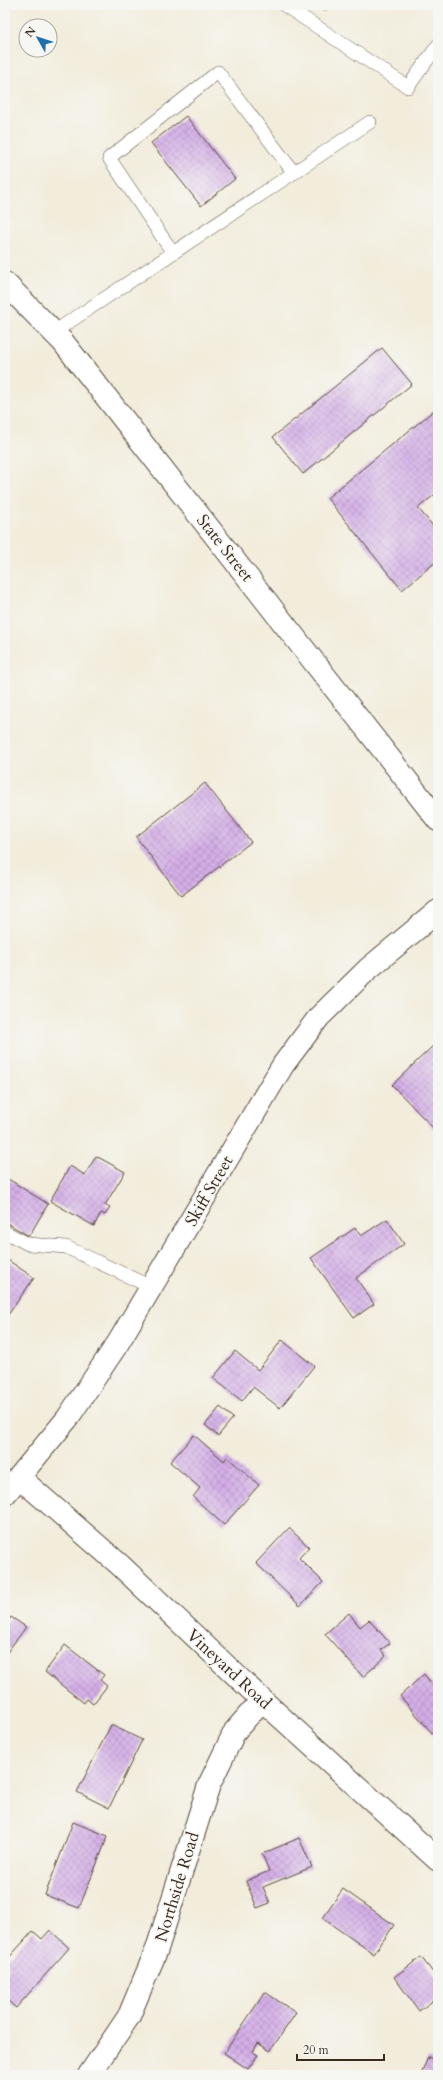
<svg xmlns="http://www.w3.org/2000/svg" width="443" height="2080" viewBox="0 0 443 2080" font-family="Cardo,serif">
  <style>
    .building { fill: url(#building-cross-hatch) }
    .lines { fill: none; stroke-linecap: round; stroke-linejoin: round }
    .service-casing { stroke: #56473a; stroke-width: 14 }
    .minor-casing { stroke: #56473a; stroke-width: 24 }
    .secondary-casing { stroke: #56473a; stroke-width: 24 }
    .primary-casing { stroke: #56473a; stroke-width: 24 }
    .service { stroke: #fff; stroke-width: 13 }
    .minor { stroke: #fff; stroke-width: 22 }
    .secondary { stroke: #fff; stroke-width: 22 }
    .primary { stroke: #fff; stroke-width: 22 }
    .labels { text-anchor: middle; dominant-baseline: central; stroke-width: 3; stroke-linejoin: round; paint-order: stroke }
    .street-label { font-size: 17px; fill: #3b2a1e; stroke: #f6f6f2 }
  </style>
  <defs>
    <pattern id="building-cross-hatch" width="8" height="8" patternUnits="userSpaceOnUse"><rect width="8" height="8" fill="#d4afe8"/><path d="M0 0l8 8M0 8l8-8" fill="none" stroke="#ad8fbb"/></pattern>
  </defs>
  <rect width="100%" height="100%" fill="#f6f6f2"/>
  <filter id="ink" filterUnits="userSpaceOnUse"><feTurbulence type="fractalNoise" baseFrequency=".025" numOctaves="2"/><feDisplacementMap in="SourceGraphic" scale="8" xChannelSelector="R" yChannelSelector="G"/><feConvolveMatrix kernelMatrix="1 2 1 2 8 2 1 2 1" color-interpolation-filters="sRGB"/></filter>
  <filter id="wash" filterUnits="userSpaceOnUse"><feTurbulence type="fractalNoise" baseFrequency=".012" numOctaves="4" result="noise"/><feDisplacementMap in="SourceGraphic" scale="16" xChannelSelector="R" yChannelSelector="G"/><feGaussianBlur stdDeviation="0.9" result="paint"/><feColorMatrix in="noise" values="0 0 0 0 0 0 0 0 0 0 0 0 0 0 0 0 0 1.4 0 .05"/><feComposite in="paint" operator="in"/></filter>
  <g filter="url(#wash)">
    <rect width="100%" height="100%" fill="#f2ecdb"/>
    <g id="blocks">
      <!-- building -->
      <path class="building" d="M320,5h11l-7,6z
        M186,116l49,63 -34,27 -50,-63z
        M382,348l30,36 -109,90 -30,-37z
        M438,407v85l-20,16 20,24v28l-36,30 -75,-92z
        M205,783l46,59 -70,54 -45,-59z
        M438,1041v92l-46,-48z
        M96,1156l29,16 -20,33 5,3 -5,7 -4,-2 -7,13 -44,-25 20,-35 15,9z
        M5,1177l43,27 -19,32 -24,-14z
        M387,1219l17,25 -48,34 18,26 -20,14 -43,-60 44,-30 6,8z
        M5,1258l29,20 -29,41z
        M282,1340l32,26 -34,42 -27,-21 -11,14 -29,-23 22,-27 23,19z
        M220,1407l13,11 -15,18 -13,-11z
        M194,1435l30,26 3,-4 32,28 -35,40 -31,-28 7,-9 -30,-26z
        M289,1528l20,19 -10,11 24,24 -23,24 -44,-43z
        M349,1613l11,14 9,-7 21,23 -9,7 5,6 -23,21 -38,-43z
        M11,1617l15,10 -21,28v-30z
        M65,1645l39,30 -4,5 7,6 -14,18 -6,-5 -3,4 -39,-31z
        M424,1674l8,10 6,-6v62l-38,-44z
        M111,1725l31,15 -33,68 -32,-16z
        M73,1822l35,14 -29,72 -34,-13z
        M299,1838l13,29 -49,20 7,16 -13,5 -11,-27 23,-10 -7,-17z
        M343,1889l51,36 -20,29 -52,-36z
        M50,1930l19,18 -53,60 -11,-10v-25l4,-5 -4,-6 28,-31 9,8z
        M421,1957l17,22v18l-19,14 -25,-34z
        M265,1992l31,21 -26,38 -12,-8 -5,9 5,3 -10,14 -24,-16z
        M428,2057l10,4v14h-17z"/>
    </g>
  </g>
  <g filter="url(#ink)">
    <use href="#blocks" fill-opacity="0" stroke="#56473a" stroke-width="1"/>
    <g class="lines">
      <!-- service casing -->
      <g class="service-casing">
        <path id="service" d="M284,5l124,82 30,-42
          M173,253l-64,-95 109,-86 76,101
          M54,332l316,-210
          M5,1232l23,12 38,3 85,40"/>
      </g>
      <!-- minor casing -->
      <g class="minor-casing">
        <path id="minor" d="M20,1478l100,87 142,135 176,160
          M89,2075l40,-59 28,-67 52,-164 26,-54 27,-31"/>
      </g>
      <!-- secondary casing -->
      <g class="secondary-casing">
        <path id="secondary" d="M5,1494l62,-75 51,-76 165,-278 36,-48 49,-48 70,-58"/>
      </g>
      <!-- primary casing -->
      <g class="primary-casing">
        <path id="primary" d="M5,283l58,59 375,478"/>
      </g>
      <!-- service -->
      <use href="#service" class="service"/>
      <!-- minor -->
      <use href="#minor" class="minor"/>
      <!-- secondary -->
      <use href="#secondary" class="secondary"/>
      <!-- primary -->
      <use href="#primary" class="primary"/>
    </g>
  </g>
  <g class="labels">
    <!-- street labels -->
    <g class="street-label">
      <text transform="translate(225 548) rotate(52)">State Street</text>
      <text transform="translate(209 1191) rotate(-60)">Skiff Street</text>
      <text transform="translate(229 1669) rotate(43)">Vineyard Road</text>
      <text transform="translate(177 1887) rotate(-73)">Northside Road</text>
    </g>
  </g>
  <!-- margin -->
  <rect width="443" height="2080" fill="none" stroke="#f6f6f2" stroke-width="20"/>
  <!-- north arrow -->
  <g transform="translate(38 38) rotate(309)"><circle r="19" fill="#f6f6f2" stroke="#aba49d"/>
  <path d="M0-3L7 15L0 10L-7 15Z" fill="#1f6fb2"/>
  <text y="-6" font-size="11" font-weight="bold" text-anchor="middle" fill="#3b2a1e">N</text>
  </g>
  <!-- scale -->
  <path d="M297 2054v6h87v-6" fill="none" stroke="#3b2a1e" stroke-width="2"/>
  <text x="303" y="2054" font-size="12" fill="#3b2a1e" stroke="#f6f6f2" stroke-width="3" paint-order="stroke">20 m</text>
</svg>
